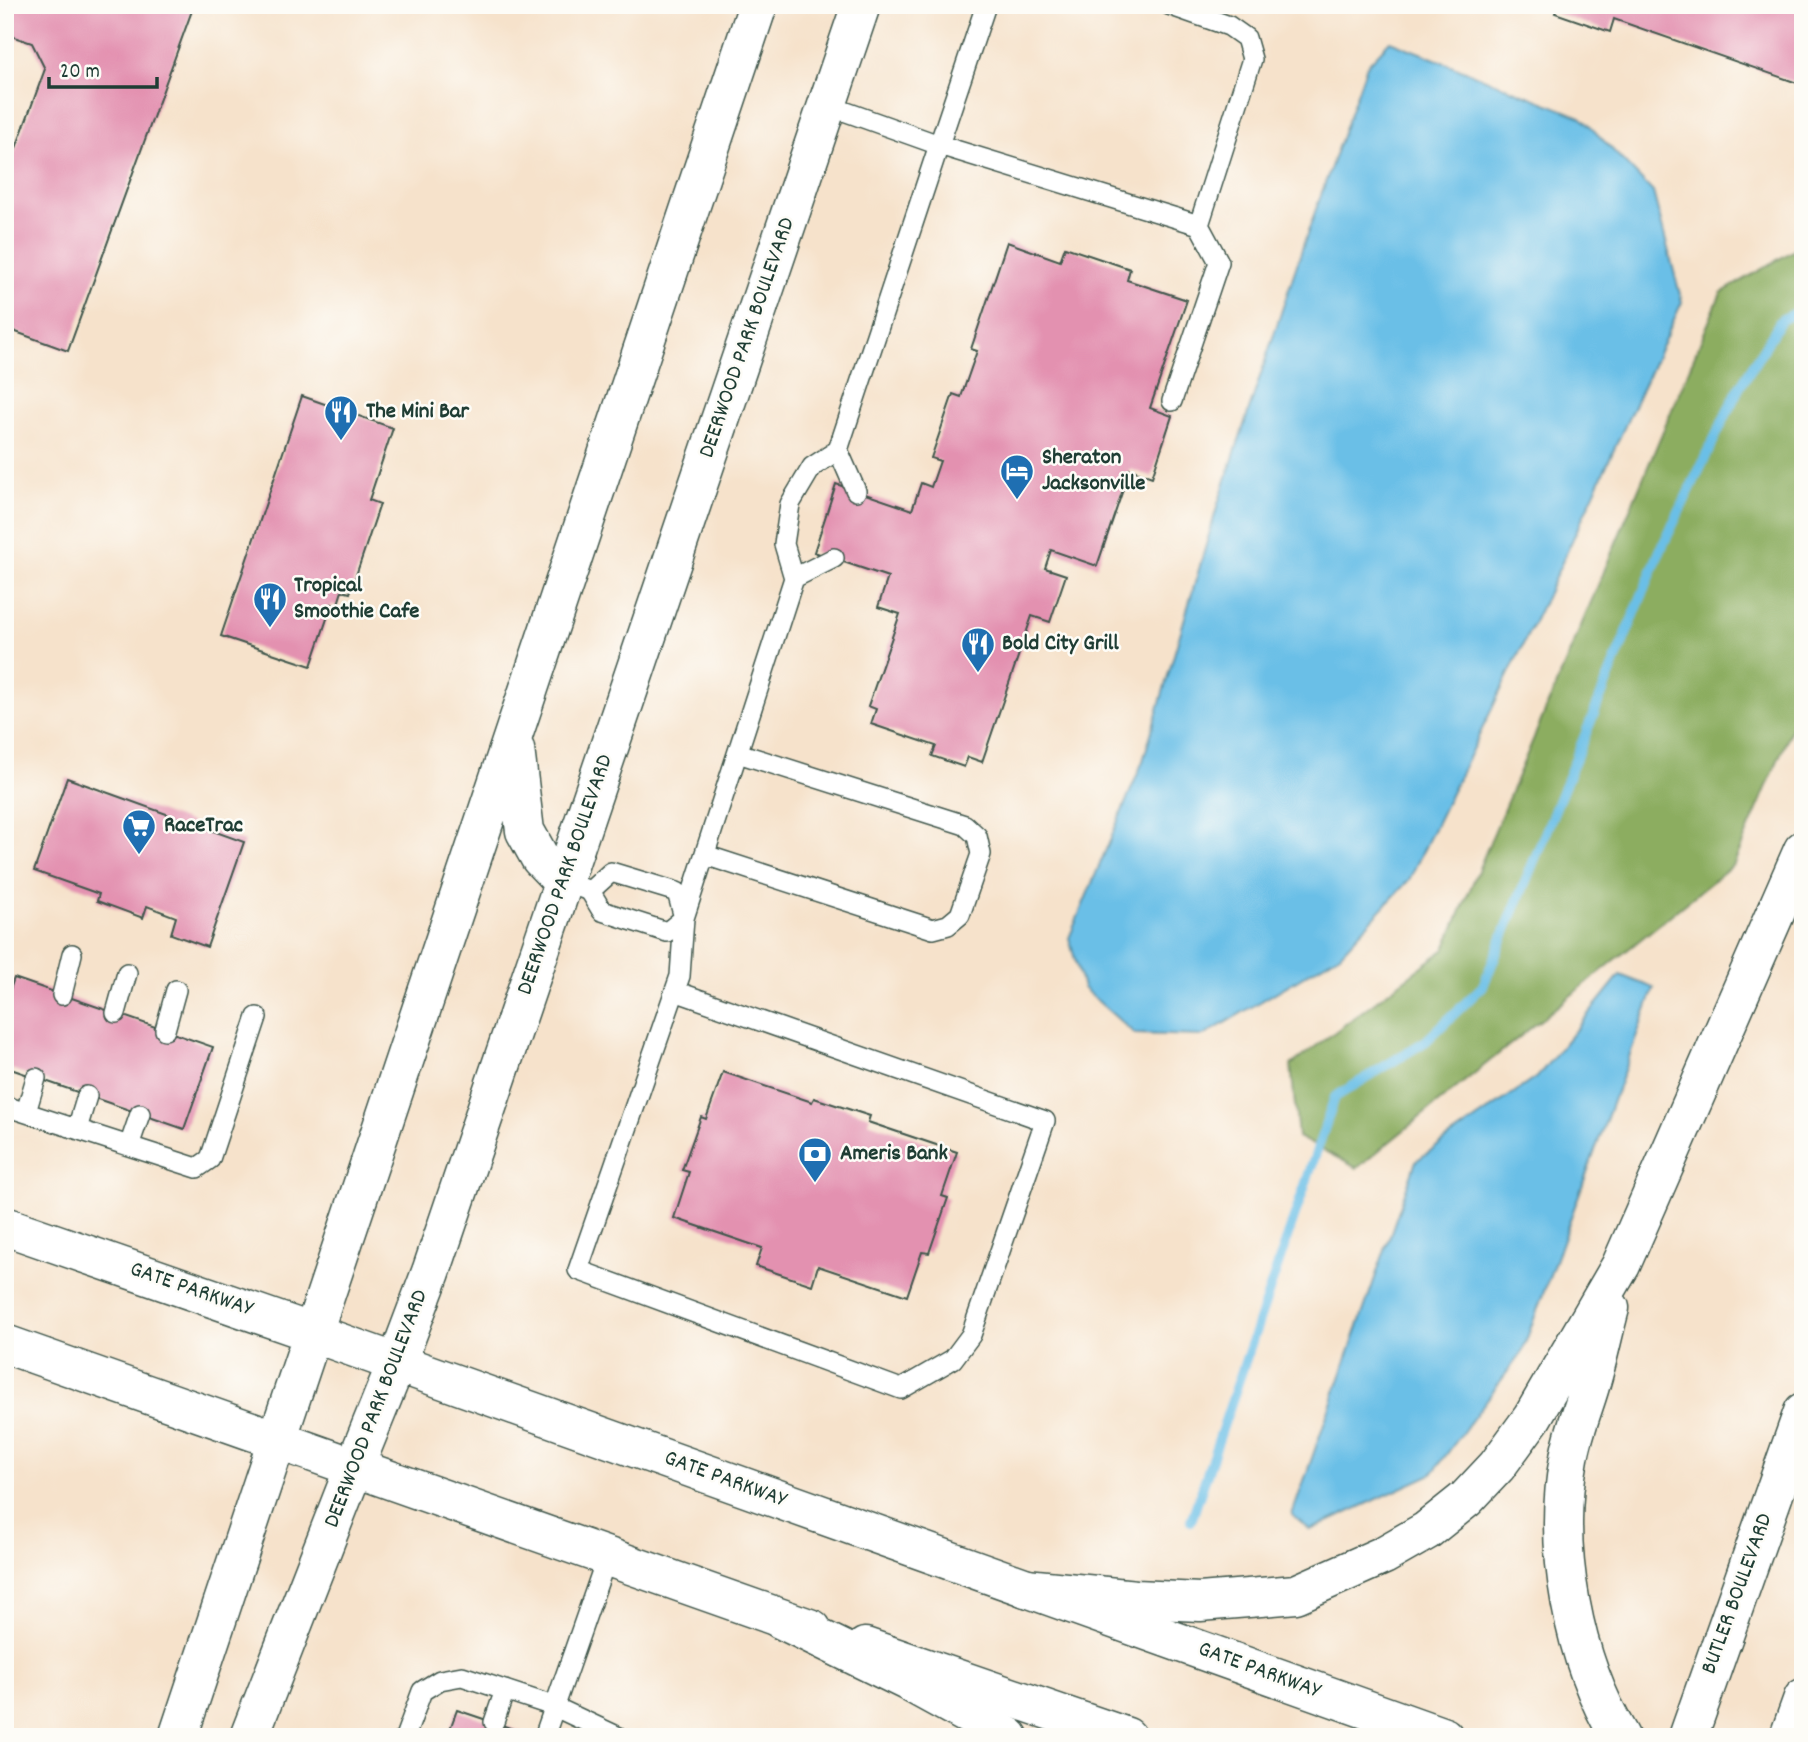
<svg xmlns="http://www.w3.org/2000/svg" width="1808" height="1742" viewBox="0 0 1808 1742" font-family="Dekko,sans-serif">
  <style>
    .forest { fill: #8cad61; stroke: #56754a; stroke-width: 2 }
    .water { fill: #6abfe7; stroke: #447e8e; stroke-width: 2 }
    .lines { fill: none; stroke-linecap: round; stroke-linejoin: round }
    .stream { stroke: #6abfe7; stroke-width: 10 }
    .building { fill: #e391b0 }
    .lane-casing { stroke: #3f564b; stroke-width: 22 }
    .street-casing { stroke: #3f564b; stroke-width: 41 }
    .secondary-casing { stroke: #3f564b; stroke-width: 41 }
    .highway-casing { stroke: #3f564b; stroke-width: 41 }
    .lane { stroke: #fff; stroke-width: 19 }
    .street { stroke: #fff; stroke-width: 38 }
    .secondary { stroke: #fff; stroke-width: 38 }
    .highway { stroke: #fff; stroke-width: 38 }
    .labels { text-anchor: middle; dominant-baseline: central; stroke-width: 5; stroke-linejoin: round; paint-order: stroke }
    .street-label { font-size: 23px; fill: #1f3d34; stroke: #fdfcf7 }
    .poi-label { font-size: 23px; font-weight: bold; fill: #1f3d34; stroke: #fdfcf7; text-anchor: start }
  </style>
  <rect width="100%" height="100%" fill="#fdfcf7"/>
  <filter id="ink" filterUnits="userSpaceOnUse"><feTurbulence type="fractalNoise" baseFrequency=".0143" numOctaves="2"/><feDisplacementMap in="SourceGraphic" scale="14" xChannelSelector="R" yChannelSelector="G"/><feConvolveMatrix kernelMatrix="1 2 1 2 8 2 1 2 1" color-interpolation-filters="sRGB"/></filter>
  <filter id="wash" filterUnits="userSpaceOnUse"><feTurbulence type="fractalNoise" baseFrequency=".00686" numOctaves="4" result="noise"/><feDisplacementMap in="SourceGraphic" scale="28" xChannelSelector="R" yChannelSelector="G"/><feGaussianBlur stdDeviation="1.57" result="paint"/><feColorMatrix in="noise" values="0 0 0 0 0 0 0 0 0 0 0 0 0 0 0 0 0 1.4 0 .05"/><feComposite in="paint" operator="in"/></filter>
  <g filter="url(#wash)">
    <rect width="100%" height="100%" fill="#f6e2cb"/>
    <!-- forest -->
    <path class="forest" d="M1803,245v456l-69,163 -377,304 -59,-31 -7,-72 154,-116 276,-656z"/>
    <!-- water -->
    <path class="water" d="M1390,41l191,76 72,75 29,110 -135,293 -138,285 -69,74 -137,82 -68,-2 -52,-46 -14,-50 74,-177 75,-257 86,-261 63,-178z
      M1620,975l34,13 -132,364 -90,122 -122,56 -18,-15 124,-354 122,-85z"/>
    <g class="lines">
      <!-- stream -->
      <path class="stream" d="M1191,1521l144,-424 91,-56 57,-55 177,-435 78,-161 43,-70 22,-11"/>
    </g>
    <g id="blocks">
      <!-- building -->
      <path class="building" d="M5,5h189l-126,346 -63,-23v-150l40,-109 -13,-26 -27,-9z
        M1558,5h245v80l-189,-66 -4,13 -55,-19z
        M1007,242l53,19 5,-14 65,22 -3,11 60,20 -37,108 22,8 -20,61 -22,-8 -33,97 -46,-16 -6,18 21,7 -16,47 -18,-6 -50,146 -14,-5 -4,10 -32,-11 4,-10 -65,-22 5,-15 -8,-3 32,-92 -22,-7 10,-30 -74,-25 22,-68 76,26 9,-27 10,4 9,-26 -9,-3 22,-64 8,3 16,-46 -6,-2z
        M302,396l91,32 -24,72 11,4 -30,89 -8,-2 -5,16 -5,-3 -21,62 -90,-30z
        M67,778l177,64 -37,105 -36,-13 5,-17 -29,-11 -4,12 -46,-17 2,-7 -65,-23z
        M14,978l199,69 -29,82 -179,-62v-63z
        M723,1072l89,30 2,-4 56,18 -2,6 89,30 -15,44 6,2 -19,55 -7,-1 -15,44 -89,-30 -6,19 -56,-19 6,-18 -88,-30 15,-46 -7,-2 19,-53 5,2z
        M457,1710l77,26v1h-87z"/>
    </g>
  </g>
  <g filter="url(#ink)">
    <use href="#blocks" fill-opacity="0" stroke="#3f564b" stroke-width="2"/>
    <g class="lines">
      <!-- lane casing -->
      <g class="lane-casing">
        <path id="lane" d="M986,5l-47,140 260,80 53,-166 -6,-21 -17,-12 -60,-21
          M1172,401l47,-139 -20,-37
          M838,450l18,41
          M794,578l40,-20
          M705,855l228,74 15,-4 12,-10 21,-61 -4,-18 -12,-11 -227,-72
          M579,887l11,4 12,20 65,21 17,-14 110,-340 -10,-34 6,-40 22,-37 26,-17 101,-305 -112,-40
          M590,891l21,-19 66,20 7,26 -4,58 -102,294 323,119 52,-30 18,-24 74,-214 -370,-130
          M62,995l10,-41
          M116,1013l11,-40
          M165,1030l11,-40
          M5,1106l192,62 13,-9 47,-142
          M26,1112l10,-34
          M77,1129l10,-33
          M129,1146l11,-32
          M494,1722l11,-32
          M405,1737l17,-46 18,-11 22,-4 91,30 66,31
          M544,1737l63,-180"/>
      </g>
      <!-- street casing -->
      <g class="street-casing">
        <path id="street" d="M178,1737l99,-297
          M249,1737l105,-269"/>
      </g>
      <!-- secondary casing -->
      <g class="secondary-casing">
        <path id="secondary" d="M515,749l10,82 15,27 23,24
          M5,1226l308,107 1131,404
          M5,1344l807,285
          M277,1440l481,-1435
          M354,1468l43,-106 34,-90 430,-1267
          M865,1647l262,90"/>
      </g>
      <!-- highway casing -->
      <g class="highway-casing">
        <path id="highway" d="M1610,1308c-7,26 -12,52 -20,78 -7,24 -17,47 -21,72 -17,89 4,202 51,279
          M1026,1588l110,11 64,3 96,-8 88,-39 42,-24 40,-32 31,-33 35,-48 89,-153 182,-415
          M780,1619l127,62 102,56
          M1688,1737l115,-325
          M1789,1737l14,-39"/>
      </g>
      <!-- lane -->
      <use href="#lane" class="lane"/>
      <!-- street -->
      <use href="#street" class="street"/>
      <!-- secondary -->
      <use href="#secondary" class="secondary"/>
      <!-- highway -->
      <use href="#highway" class="highway"/>
    </g>
  </g>
  <!-- icons -->
  <defs>
    <g id="restaurant-pin" transform="scale(1.75)"><path d="M0 17L-7.5 6A9.5 9.5 0 1 1 7.5 6Z" fill="#1f6fb2" stroke="#fdfcf7"/><path d="M-5-6h1v4h1v-4h1v4h1v-4h1v5L-1.5 .5V6h-2V.5L-5-1ZM5-6V6H3V1.5H1.5Q1.5-4 5-6Z" fill="#fff"/></g>
    <g id="hotel-pin" transform="scale(1.75)"><path d="M0 17L-7.5 6A9.5 9.5 0 1 1 7.5 6Z" fill="#1f6fb2" stroke="#fdfcf7"/><path d="M-6-4.5h1.5V1H6V5H4.5V3h-9V5H-6ZM-4 0a1.8 1.8 0 1 1 3.6 0ZM.5 0V-2.5h3Q6-2.5 6 0Z" fill="#fff"/></g>
    <g id="supermarket-pin" transform="scale(1.75)"><path d="M0 17L-7.5 6A9.5 9.5 0 1 1 7.5 6Z" fill="#1f6fb2" stroke="#fdfcf7"/><path d="M-6-5.5h2.5l.6 2H6L4.5 2H-2.5L-4.4-4H-6ZM-1.5 3.2a1.3 1.3 0 1 0 .1 0ZM3 3.2a1.3 1.3 0 1 0 .1 0Z" fill="#fff"/></g>
    <g id="bank-pin" transform="scale(1.75)"><path d="M0 17L-7.5 6A9.5 9.5 0 1 1 7.5 6Z" fill="#1f6fb2" stroke="#fdfcf7"/><path d="M-6-4H6V4H-6ZM0-2.3a2.3 2.3 0 1 0 0 4.6a2.3 2.3 0 1 0 0-4.6Z" fill="#fff"/></g>
  </defs>
  <g fill-rule="evenodd">
    <use href="#restaurant-pin" x="341" y="412"/>
    <use href="#hotel-pin" x="1017" y="471"/>
    <use href="#restaurant-pin" x="270" y="599"/>
    <use href="#restaurant-pin" x="978" y="644"/>
    <use href="#supermarket-pin" x="139" y="826"/>
    <use href="#bank-pin" x="815" y="1154"/>
  </g>
  <g class="labels">
    <!-- street labels -->
    <g class="street-label">
      <text transform="translate(748 338) rotate(-71)">DEERWOOD PARK BOULEVARD</text>
      <text transform="translate(566 875) rotate(-71)">DEERWOOD PARK BOULEVARD</text>
      <text transform="translate(191 1290) rotate(19)">GATE PARKWAY</text>
      <text transform="translate(377 1409) rotate(-69)">DEERWOOD PARK BOULEVARD</text>
      <text transform="translate(725 1480) rotate(20)">GATE PARKWAY</text>
      <text transform="translate(1738 1594) rotate(-70)">BUTLER BOULEVARD</text>
      <text transform="translate(1259 1671) rotate(20)">GATE PARKWAY</text>
    </g>
    <!-- poi labels -->
    <g class="poi-label">
      <text x="366" y="412">The Mini Bar</text>
      <text x="1042" y="458">Sheraton<tspan x="1042" dy="26">Jacksonville</tspan></text>
      <text x="294" y="586">Tropical<tspan x="294" dy="26">Smoothie Cafe</tspan></text>
      <text x="1002" y="644">Bold City Grill</text>
      <text x="164" y="826">RaceTrac</text>
      <text x="840" y="1154">Ameris Bank</text>
    </g>
  </g>
  <!-- margin -->
  <rect width="1808" height="1742" fill="none" stroke="#fdfcf7" stroke-width="28"/>
  <!-- scale -->
  <path d="M49 77v10h108v-10" fill="none" stroke="#1f3d34" stroke-width="3.5"/>
  <text x="60" y="77" font-size="21" fill="#1f3d34" stroke="#fdfcf7" stroke-width="5" paint-order="stroke">20 m</text>
</svg>
